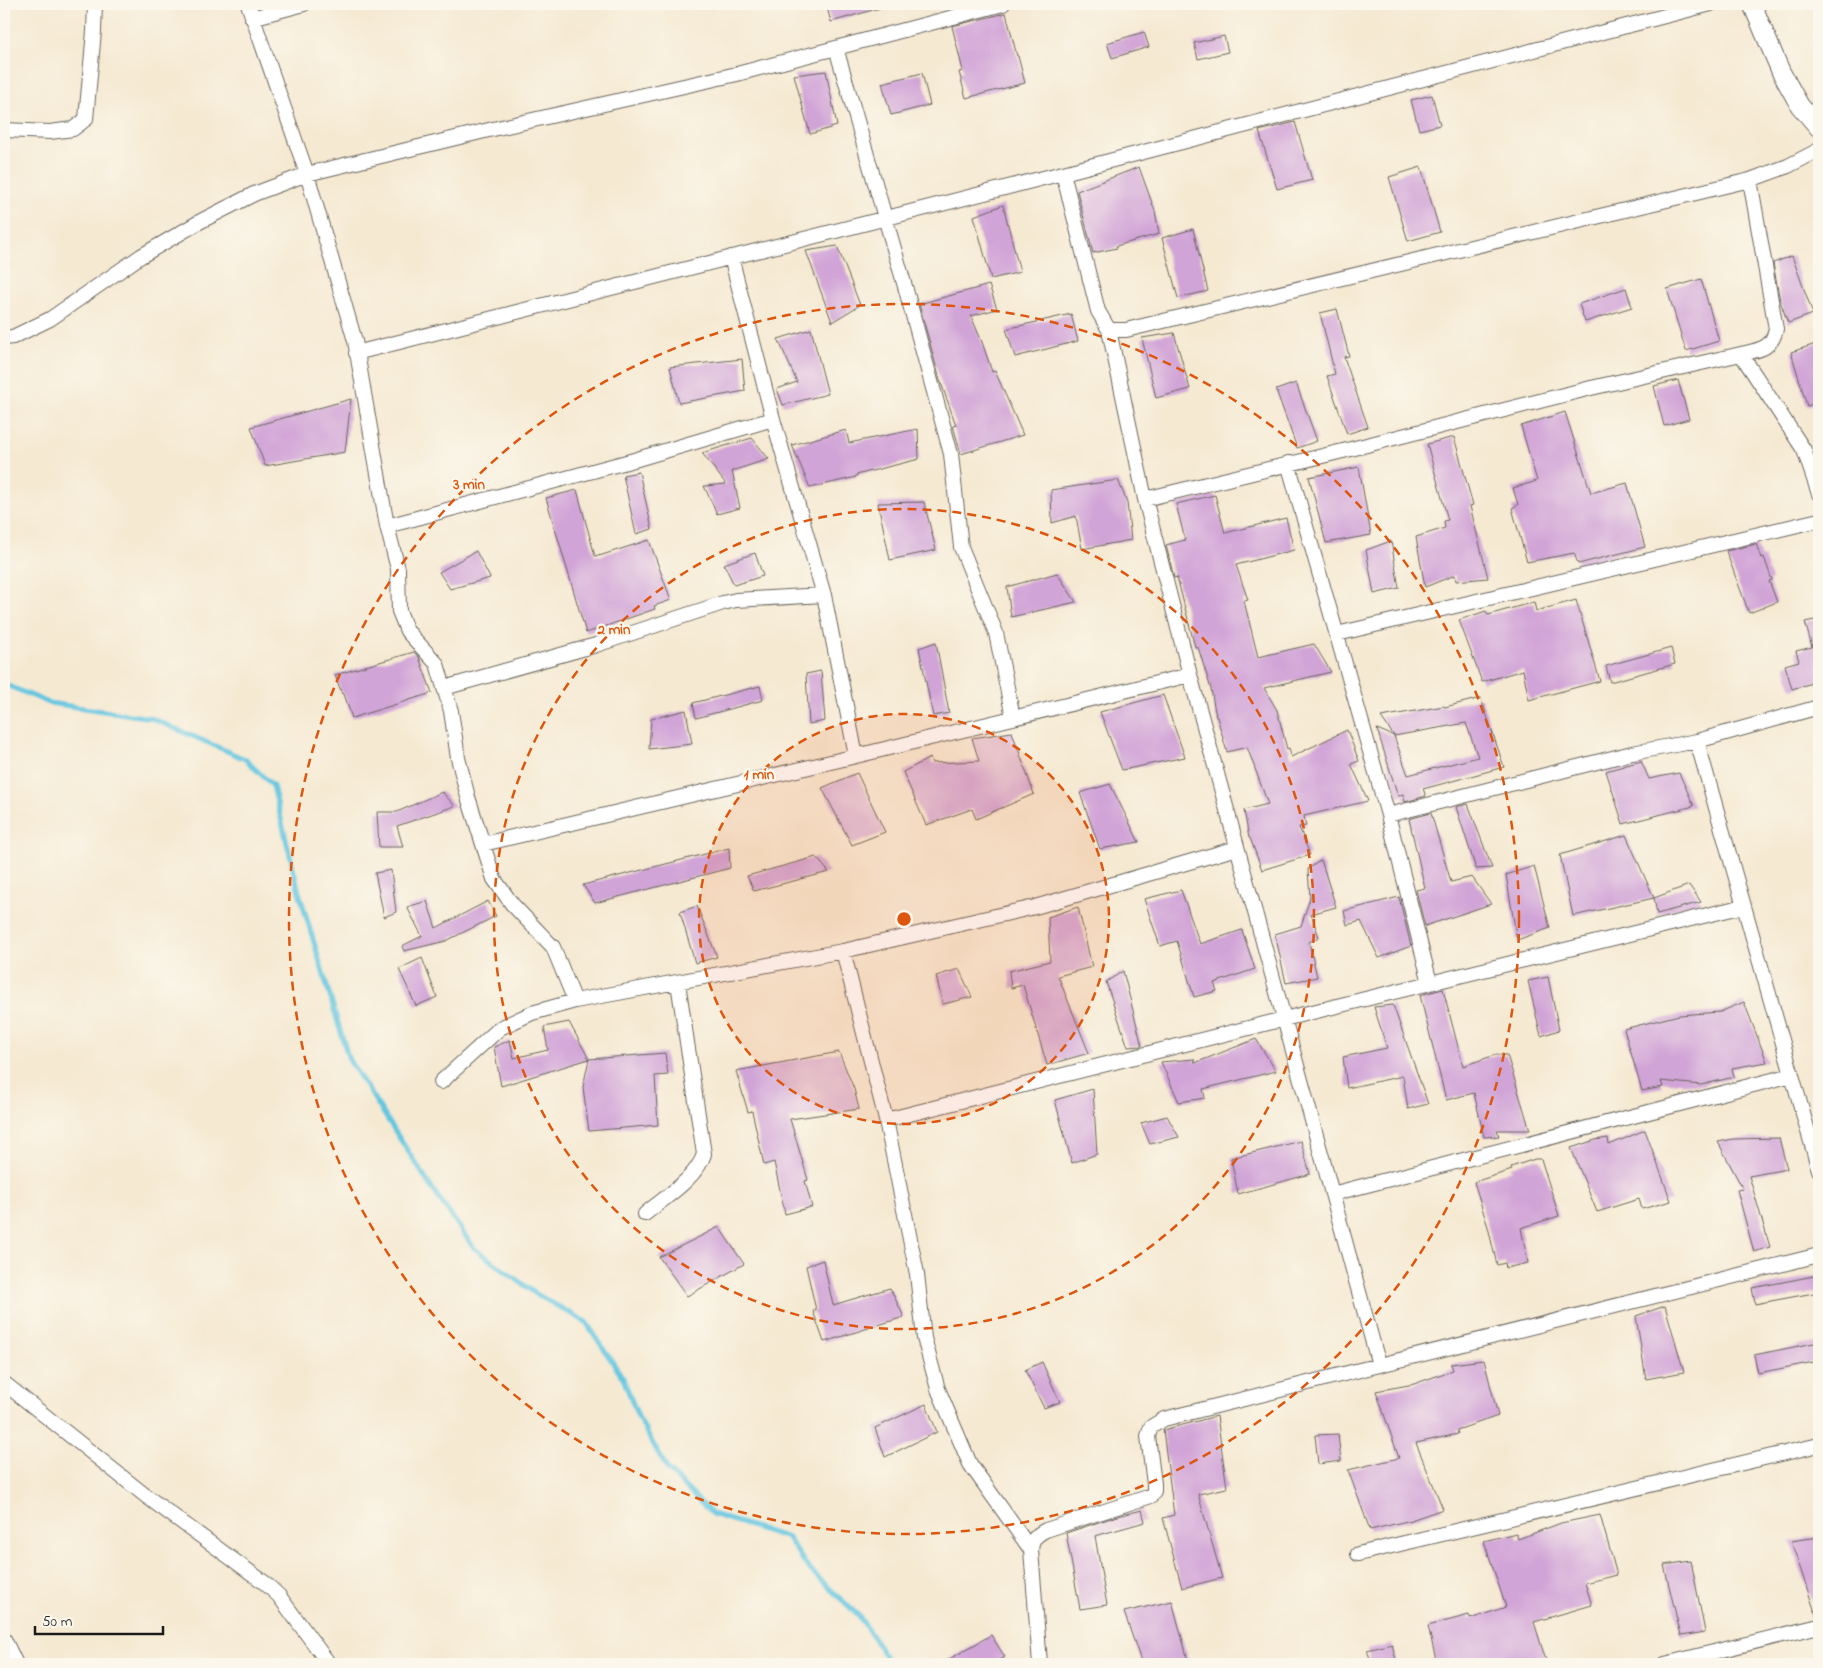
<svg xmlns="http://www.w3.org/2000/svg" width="1823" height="1668" viewBox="0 0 1823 1668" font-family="'Indie Flower',sans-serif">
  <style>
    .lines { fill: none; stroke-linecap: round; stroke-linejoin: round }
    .stream { stroke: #63c6e0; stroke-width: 5 }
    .building { fill: #d1a4d7; fill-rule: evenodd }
    .minor-casing { stroke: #68645c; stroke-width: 16 }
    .tertiary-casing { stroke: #68645c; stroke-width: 20 }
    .minor { stroke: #fff; stroke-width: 14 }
    .tertiary { stroke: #fff; stroke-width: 18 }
    .ring { fill: none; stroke: #de560d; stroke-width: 2.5; stroke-dasharray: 9 6 }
    .centre { fill: #de560d; stroke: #fbf7ec; stroke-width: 2.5 }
    .ring-label { font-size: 15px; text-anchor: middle; font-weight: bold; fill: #de560d; stroke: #fbf7ec; stroke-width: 4.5; stroke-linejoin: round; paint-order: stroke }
  </style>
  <rect width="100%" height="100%" fill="#fbf7ec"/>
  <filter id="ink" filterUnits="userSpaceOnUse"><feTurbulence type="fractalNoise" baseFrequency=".02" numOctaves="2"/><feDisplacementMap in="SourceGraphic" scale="10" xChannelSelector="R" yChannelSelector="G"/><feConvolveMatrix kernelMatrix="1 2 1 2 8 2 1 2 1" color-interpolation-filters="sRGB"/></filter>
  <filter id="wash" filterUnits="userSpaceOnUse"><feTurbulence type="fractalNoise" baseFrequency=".0096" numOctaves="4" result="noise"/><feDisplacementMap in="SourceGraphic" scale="20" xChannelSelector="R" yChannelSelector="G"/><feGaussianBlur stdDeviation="1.12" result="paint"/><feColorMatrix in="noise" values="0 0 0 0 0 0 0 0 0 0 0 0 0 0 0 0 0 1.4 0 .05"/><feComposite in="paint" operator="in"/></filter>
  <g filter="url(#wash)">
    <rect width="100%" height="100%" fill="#f5e9d2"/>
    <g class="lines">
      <!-- stream -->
      <path class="stream" d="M4,684l45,19 102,15 94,41 28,27 26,106 50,168 82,127 43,61 62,46 50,28 37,56 16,41 29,51 44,44 76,24 20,30 51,48 26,40 1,8"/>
    </g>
    <g id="blocks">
      <!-- building -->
      <path class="building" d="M826,4h54v4l-49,14z
        M1006,13l11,43h1l7,27 -59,15 -7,-26 4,-1 -11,-45z
        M1144,32l5,15 -37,11 -5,-15z
        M1224,36l4,16 -30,7 -4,-16z
        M826,71l11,55 -27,8 -16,-59z
        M922,73l8,32 -39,10 -9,-32z
        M1432,95l8,30 -21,5 -8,-30z
        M1295,122l17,58 -35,9 -18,-58z
        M1139,167l16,44 4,23 -43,12 1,2 -24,5 -16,-62z
        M1421,167l19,65 -32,9 -19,-64z
        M1003,205l17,67 -29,7 -17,-63z
        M1193,229l15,62 -30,7 -16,-60z
        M837,246l23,59 -28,17 -26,-71z
        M1792,256l21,58 -25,9 -8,-22 -7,-38z
        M1701,279l18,62 -33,10 -19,-62z
        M989,285l8,24 -26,7 11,26 10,30 3,-1 28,64 -62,19 -8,-28 3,-1 -16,-45 -21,-76z
        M1626,288l6,19 -47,15 -6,-18z
        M1337,309l12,47 -5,1 24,70 -21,7 -20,-58 8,-2 -15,-61z
        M1071,314l7,27 -63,16 -9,-28z
        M811,329l17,65 -45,11 -6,-16 20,-7 -19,-43z
        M1174,333l16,56 -34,9 -14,-60z
        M1819,343v59l-12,4 -16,-54z
        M742,359l3,32 -66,12 -9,-36z
        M1678,380l11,39 -25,7 -10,-40z
        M1296,383l21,58 -20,7 -21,-58z
        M351,399l-6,53 -80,14 -14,-39z
        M1565,412l26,81 36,-10 18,64 -67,17 -4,-11 -47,9 -15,-54 6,-3 -5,-17 24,-7 -16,-55z
        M918,429l1,30 -63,16v2l-46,11 -18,-43 54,-15 3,13z
        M1454,437l19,68 -3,1 18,72 -32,3 -1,-6 -30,12 -9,-50 29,-9 -1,-7 4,-1 -21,-76z
        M752,438l17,21 -37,12 8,37 -23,6 -13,-28 22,-2 -24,-31z
        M1359,467l12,68 -45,8 -17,-66z
        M639,472l13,57 -16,5 -13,-59z
        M1118,480l9,22 4,38 -49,9 -6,-33 -24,7 -1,-33z
        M577,490l18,66 4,-1v1l50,-16 22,60 -17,6 1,3 -69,24 -40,-135z
        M1215,495l10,38 61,-15 8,32 -58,15 12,35 -4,1 14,56 56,-13 17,28 -67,16 13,22 10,39 2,-1 2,9 56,-27 12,31 -8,3 17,37 -64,15 2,10 -7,1 11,28 -48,15 -12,-32h-1l-5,-28 24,-6 -21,-57 -20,5 -10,-35h-1l-5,-28 -13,-42h-3l-18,-70 -3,1 -8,-33 19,-5 -9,-36z
        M924,502l12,48 -46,10 -12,-57z
        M1391,541l8,47 -25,6 -8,-44z
        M1756,544l5,14 3,-1 8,23 -3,1 8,21 -28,11 -23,-62z
        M476,551l14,27 -40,11 -11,-17z
        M755,553l8,23 -29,9 -10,-21z
        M1057,573l19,29 -65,15 -4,-30z
        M1576,600l24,81 -71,19 -6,-30 -41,12 -23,-62 27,-9 2,4 46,-13 2,9z
        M1819,619v62l-27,8 -7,-24 14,-4 -3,-10 16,-4 -7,-25z
        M936,642l13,71 -16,3 -14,-68z
        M1671,648l4,16 -65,18 -4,-16z
        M414,652l5,5 13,36 -80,25 -8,-24h-2l-7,-19z
        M821,671l4,50 -16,3 -3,-50z
        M760,686l3,14 -67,18 -3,-15z
        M1163,695l22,62 -63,13 -22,-58z
        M1481,698l23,69 -81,22 3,7 -21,6 -2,-8 -5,2 -21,-67 17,7 -13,-19 63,-11 1,1zM1466,723l12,34 -70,18 -14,-39z
        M686,710l6,34 -43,5 2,-30z
        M1012,732l22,62 -58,25 -4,-10 -46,16 -23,-53 27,-14 2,5 47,-2 -7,-23z
        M1641,761l8,18 30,-6 15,33 -71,18 -17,-53z
        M857,773l28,59 -33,13 -30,-57z
        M1110,784l29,58 -39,7 -20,-56z
        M442,792l13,14 -58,20 6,21h-24l-2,-35h20z
        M1468,804l24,64 -16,1 -20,-62z
        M1431,813l20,69 21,-5 19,27 -66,22 -9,-36 9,-2 -16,-69z
        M1626,835l28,63 -81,18 -13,-61z
        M729,848l1,20 -135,35 -12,-18z
        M816,857l13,15 -75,19 -7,-15z
        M1321,860l15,47 -25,7 8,23 -10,5 8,35 -31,6 -11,-49 26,-8 9,-28 -2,-29z
        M1534,866l16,62 -33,12 -11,-65z
        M391,870l5,42 -12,5 -9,-44z
        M1689,885l12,17 -44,12 -3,-16z
        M1181,890l19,54 42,-14 13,39 -41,14 3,8 -23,6 -17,-56 -17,5 -16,-47z
        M1399,897l12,49 -32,12 -18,-37 -14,4 -3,-14z
        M427,901l9,27 52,-27 8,15 -50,25 -42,10 -2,-5 20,-10 -15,-29z
        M697,906l20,51 -22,6 -15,-51z
        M1078,907l14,60 -34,9 31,77 -42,12 -24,-80 -12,3 -2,-17 41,-10 -2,-44z
        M422,958l15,39 -21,9 -17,-37z
        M959,969l13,28 -29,7 -7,-28z
        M1123,971l19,75 -14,1 -22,-65z
        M1548,977l11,53 -18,6 -13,-55z
        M1443,989l20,77 32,-11h12l23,75h-33l2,6 -15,1 -10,-44 -28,7 -26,-105z
        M1744,1002l23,60 -35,6 2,9 -33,8 -40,-4 2,6 -21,4 -18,-62 55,-14 41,-3z
        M1393,1005l35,99 -20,5 -5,-33 -56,12 -4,-31 44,-9 -13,-41z
        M569,1022l20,37 -88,27 -7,-39 16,-7 4,18 34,-8 -4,-23z
        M1256,1039l20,32 -73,18 2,9 -26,4 -18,-40 33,-3 1,4z
        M839,1052l15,37 5,20 -69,10 18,61 -3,1 7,26 -27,7 -11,-52 -10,3 -12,-54 -4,1 -12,-41z
        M665,1053l3,22 -13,1 3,49 -69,6 -6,-44 6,-28z
        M1093,1089l4,65 -25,9 -17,-63z
        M1167,1116l12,21 -29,7 -9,-21z
        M1645,1130l26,71 -29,8 -3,-10 -42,13 -26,-64 24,-8 13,-2 1,7z
        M1779,1138l8,31 -38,7 21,71 -16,5 -17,-62 6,-1 -25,-47 15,-3z
        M1301,1141l9,33 -72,20 -7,-36z
        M1535,1159h6l18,57 -38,12 7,35 -22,5 -1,-5 -8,2 -9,-38 -14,-45 38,-12 -1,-3z
        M719,1227l25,37 -57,32 -28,-39z
        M823,1260l10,45 57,-17 14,29 -80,25 -11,-31 3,-1 -10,-44z
        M1819,1275v17l-64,12 -3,-16z
        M1665,1306l19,66 -38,7 -10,-63z
        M1819,1342v19l-61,12 -4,-18z
        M1484,1360l14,56 -41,14 1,4 -42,9 27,66 -32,11 -41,10 -22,-60 51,-12 -23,-67 38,-7 39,-14 -2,-6z
        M1042,1362l18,40 -16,6 -19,-38z
        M926,1404l11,28 -52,25 -10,-29z
        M1217,1416l10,72 -29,6 24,84 -40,10 -19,-70 11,-3 -11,-85z
        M1338,1434l3,27 -23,3 -3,-29z
        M1142,1510l3,12 -50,14 12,69 -27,4 -14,-76 48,-16z
        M1600,1515l17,60 -32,8 7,22 -58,17 13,42h-110l-9,-38 41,-11 1,4 36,-12 -22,-66 32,-8 2,6 43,-16z
        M1819,1537v80l-2,1 -26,-77z
        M1691,1561l14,71 -24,4 -17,-71z
        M1172,1601l17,63h-47l-18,-52z
        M991,1635l14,22 -11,7h-53z
        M1392,1644l5,20h-25l-5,-14z"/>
    </g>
  </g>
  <g filter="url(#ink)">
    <use href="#blocks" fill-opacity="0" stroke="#68645c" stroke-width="1"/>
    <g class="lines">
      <!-- minor casing -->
      <g class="minor-casing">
        <path id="minor" d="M248,4l59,170 48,167 32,185 11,43 1,42 8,20 30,33 14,47 7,47 10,39 26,82 18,25 41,43 22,54
          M252,18l52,-14
          M836,48l70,242 45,164 10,93 35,86 17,84
          M4,130l46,2 23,-3 13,-10 8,-88 1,-27
          M1063,173l35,138 11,19h17l624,-150 38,-14 31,-16
          M731,257l42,162 51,176 32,161
          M1109,330l36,169 45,176 189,690
          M4,338l9,-1 37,-18 91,-63 60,-35 53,-27 53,-20 186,-45 244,-55 266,-70
          M356,353l707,-180 648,-169
          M1741,354l63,96 15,44
          M1288,463l100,352 42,168
          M1145,499l198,-48 248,-63 150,-34c18,-4 31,-5 35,-25l-26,-149
          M387,526l247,-66 139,-41
          M1337,634l482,-114
          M444,688l152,-43 127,-42 13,-3 88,-5
          M1697,741l122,429
          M1388,815l244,-62 65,-12 122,-34
          M483,844l373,-88 334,-81
          M843,951l43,169 31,154 7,64 14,51 32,75 61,86
          M441,1082l59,-54 32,-15 43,-12 268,-50 192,-44 202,-59
          M886,1120l398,-101 460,-113
          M1332,1194l460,-119
          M645,1214c19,-16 52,-36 59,-60l-26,-171
          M4,1383l142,113 119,87 14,13 50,68
          M1358,1554l461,-109
          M4,1639l12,25
          M1040,1664l-9,-114c1,-11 5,-15 15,-20l105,-34 3,-5v-7l-6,-48 3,-9 13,-8 655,-164
          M1665,1664l154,-38"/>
      </g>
      <!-- tertiary casing -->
      <g class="tertiary-casing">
        <path id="tertiary" d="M1752,4l29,68 19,34 19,22"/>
      </g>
      <!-- minor -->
      <use href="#minor" class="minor"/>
      <!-- tertiary -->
      <use href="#tertiary" class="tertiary"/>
    </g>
  </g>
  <!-- distance rings -->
  <circle cx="904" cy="919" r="205" fill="#de560d" fill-opacity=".12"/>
  <g class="ring">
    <circle cx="904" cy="919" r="205"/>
    <circle cx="904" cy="919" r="410"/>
    <circle cx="904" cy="919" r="615"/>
  </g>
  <circle cx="904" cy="919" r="8" class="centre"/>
  <g class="ring-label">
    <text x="469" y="489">3 min</text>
    <text x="614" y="634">2 min</text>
    <text x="759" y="779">1 min</text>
  </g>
  <!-- margin -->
  <rect width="1823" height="1668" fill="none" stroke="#fbf7ec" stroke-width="20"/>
  <!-- scale -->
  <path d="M35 1626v8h128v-8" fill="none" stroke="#1c1c1c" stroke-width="2.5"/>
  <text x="42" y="1626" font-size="15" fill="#1c1c1c" stroke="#fbf7ec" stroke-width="4" paint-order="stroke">50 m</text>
</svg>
